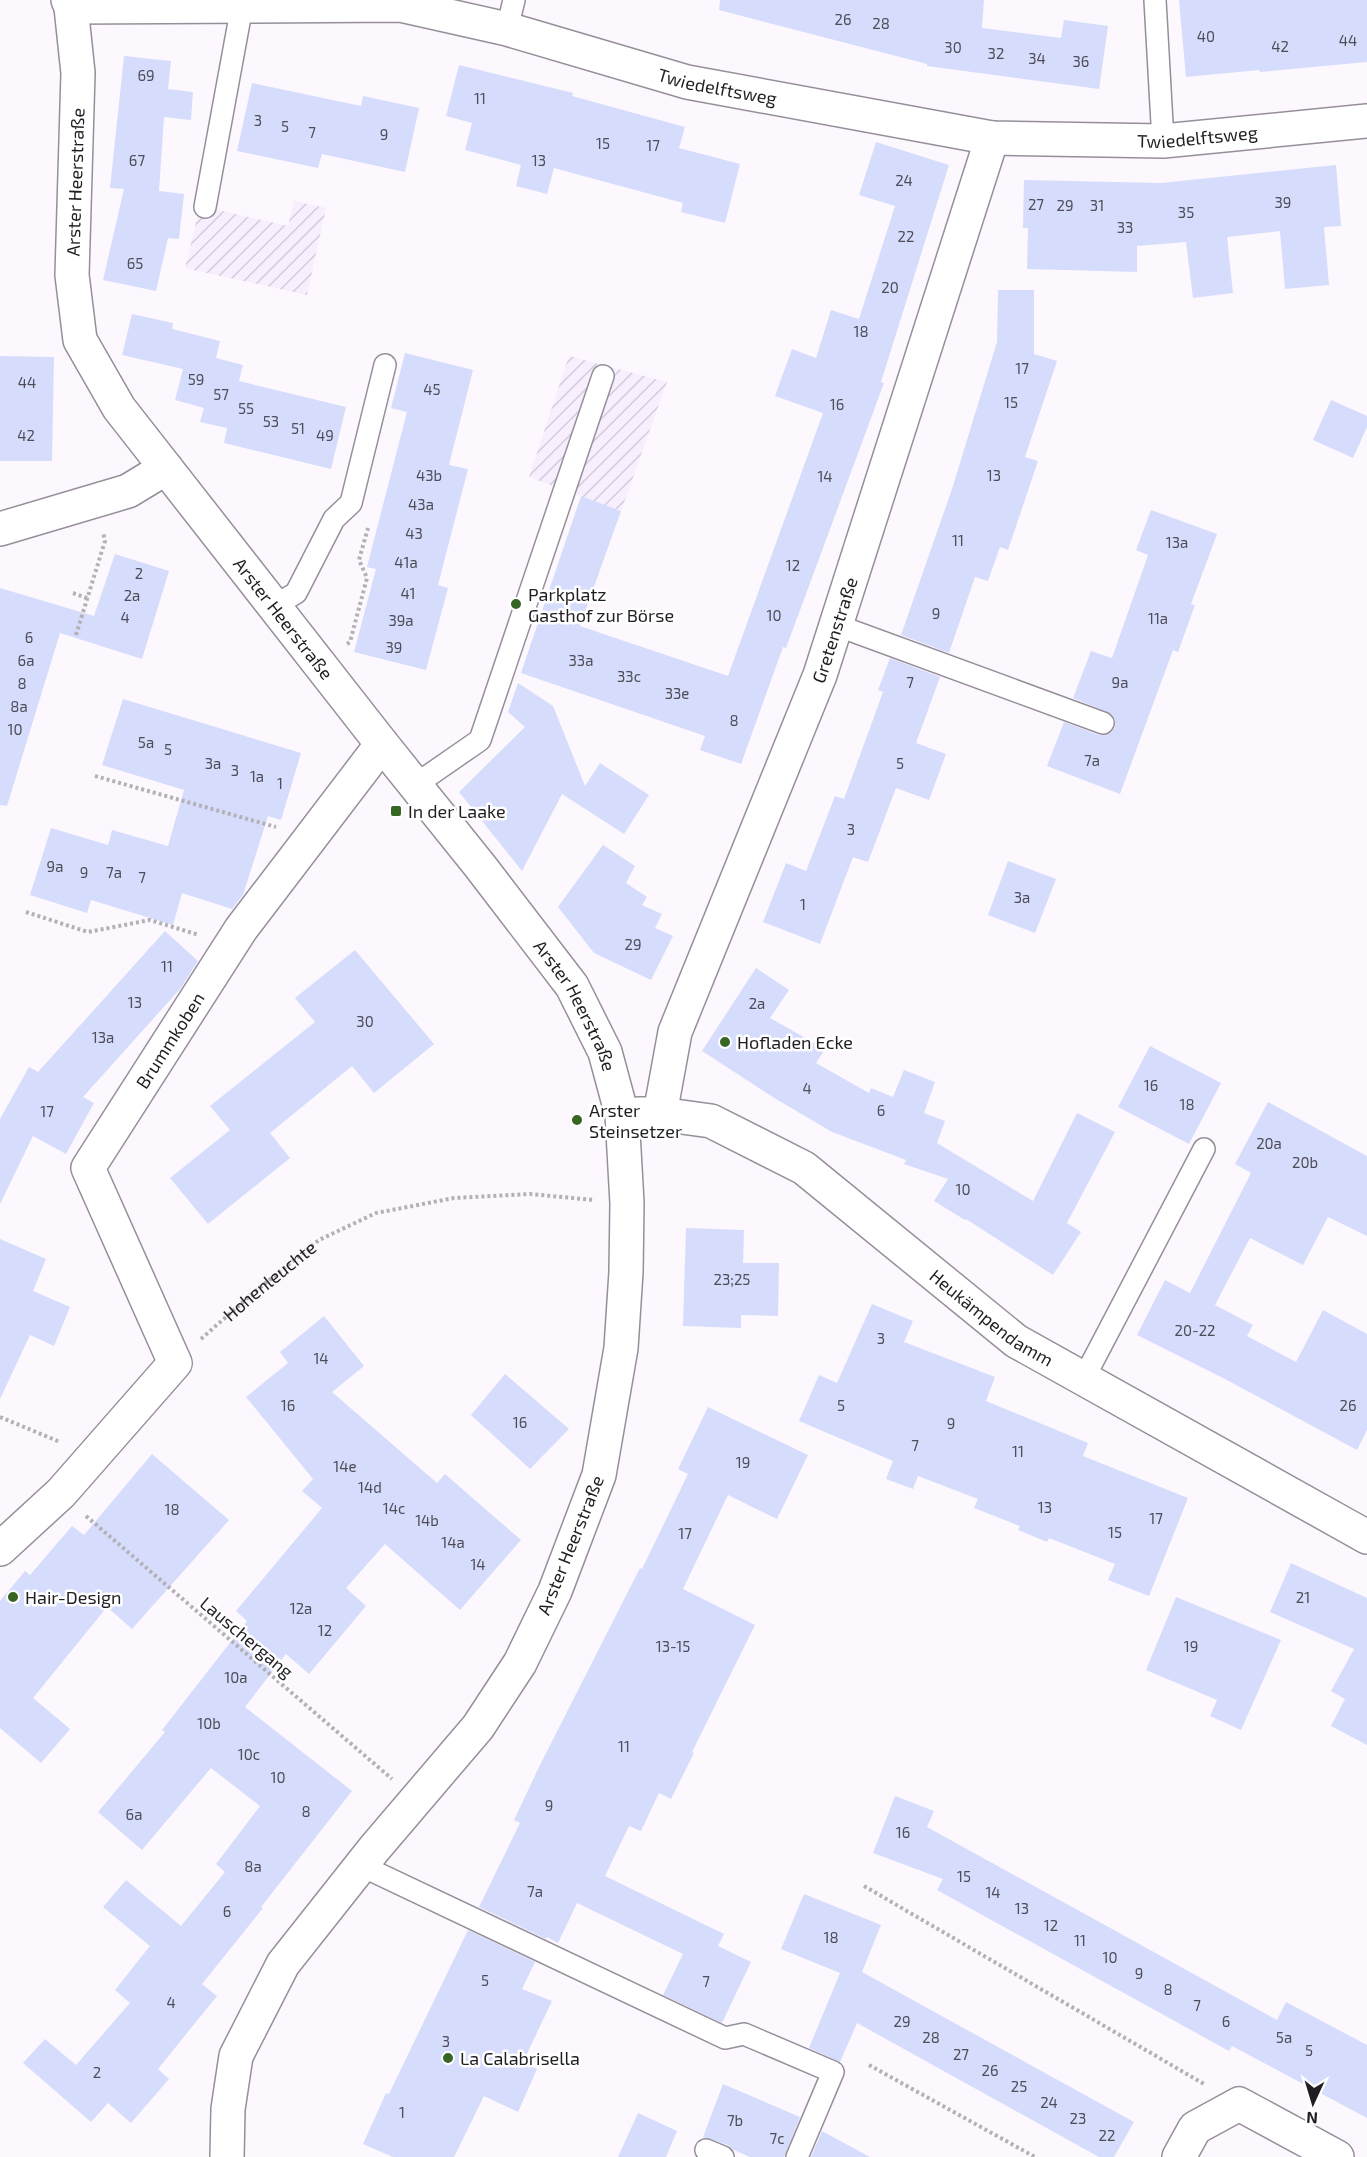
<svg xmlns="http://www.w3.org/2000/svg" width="1367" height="2157" viewBox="0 0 1367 2157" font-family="'Exo 2',sans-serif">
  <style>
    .industrial { fill: url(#industrial-furrows) }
    .building { fill: #d6dcfc }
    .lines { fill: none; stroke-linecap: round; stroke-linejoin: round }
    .lane-casing { stroke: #968f9b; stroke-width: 24 }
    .street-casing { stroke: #968f9b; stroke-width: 36 }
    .secondary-casing { stroke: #968f9b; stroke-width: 36 }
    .path { stroke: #b4b1b6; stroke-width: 4; stroke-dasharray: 3 3; stroke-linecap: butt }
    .lane { stroke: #fff; stroke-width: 21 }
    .street { stroke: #fff; stroke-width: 33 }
    .secondary { stroke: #fff; stroke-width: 33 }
    .poi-dot { fill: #376524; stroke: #fff; stroke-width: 2 }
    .labels { text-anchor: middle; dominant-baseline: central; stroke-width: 5; stroke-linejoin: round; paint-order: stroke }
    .number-label { font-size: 15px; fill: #4e4e59 }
    .street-label { font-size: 18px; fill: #211e23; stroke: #fff }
    .poi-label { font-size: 18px; fill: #211e23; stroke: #fff; text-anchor: start }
  </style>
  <defs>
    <pattern id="industrial-furrows" width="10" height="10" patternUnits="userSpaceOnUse" patternTransform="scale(1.5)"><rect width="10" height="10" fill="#f7eefe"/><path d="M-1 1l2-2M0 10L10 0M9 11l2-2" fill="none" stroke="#d3ccd9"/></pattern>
  </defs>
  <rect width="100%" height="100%" fill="#fcf8fe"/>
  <!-- industrial -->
  <path class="industrial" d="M294,201l32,7 -19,87 -122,-27 15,-62 88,20z
    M569,356l98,26 -46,129 -92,-34z"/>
  <!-- building -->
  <path class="building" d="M720,0h264l-2,28 79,10 3,-18 44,6 -9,63 -172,-23v-2l-208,-54z
    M1179,0h188v62l-107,10 -1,-2 -73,7z
    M124,56l47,5 -3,28 25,3 -2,28 -27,-3 -5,74 25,3 -5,45 -11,-1 -12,53 -53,-11 21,-91 -14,-1z
    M459,65l114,28 -1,3 113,31 -6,21 61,16 -15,59 -44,-11 2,-9 -129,-35 -7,26 -31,-8 5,-21 -56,-15 7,-27 -26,-7z
    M252,83l109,23 2,-10 56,12 -14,64 -83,-18 -4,14 -81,-17z
    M876,142l73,23 -68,217 3,1 -98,265 -3,-1 -42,117 -41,-14 5,-14 -184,-63 60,-177 40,15 -41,115 148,50 95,-263 -48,-17 17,-47 24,9 15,-48 28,9 36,-113 -36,-11z
    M1336,165l5,61 -17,1 5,58 -44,4 -5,-58 -53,6 6,56 -40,5 -7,-56 -49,4v26l-110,-3 1,-41h-5l1,-48 137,3z
    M998,290h36v64l23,7 -32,96 13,4 -30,89 -8,-3 -12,34 -13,-4 -26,76 -48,-18 51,-146 45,-147z
    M132,314l41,9 -1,6 48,12 -4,17 27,7 -4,16 107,26 -15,62 -107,-26 3,-15 -27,-6 4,-14 -29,-8 8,-31 -61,-14z
    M405,353l68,17 -24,95 19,4 -30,116 10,3 -22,82 -72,-18 22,-83 -9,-2 40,-155 -16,-4z
    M0,356l54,1 -2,104h-52z
    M1331,400l36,16v11l-14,31 -40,-18z
    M1151,510l66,24 -26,70 4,1 -17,47 -5,-2 -53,144 -73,-28 17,-44 35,13 12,-2 4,-5v-8l-3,-6 -39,-16 18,-47 21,7 36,-103 -12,-5z
    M115,554l54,17 -27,88 -82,-26 -53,173 -7,-1v-217l94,28z
    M890,658l50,19 -24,66 30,11 -17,46 -33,-12 -28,74 -15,-5 -33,87 -57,-22 23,-59 20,8 29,-75 9,3 39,-107 -5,-2z
    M518,683l35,23 32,80 15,-23 49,32 -25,39 -62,-40 -40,77 -63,-79 66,-65 -17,-15z
    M123,699l178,54 -20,67 -13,-4 -25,79 -11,14 -50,-16 -9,32 -82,-25 -4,13 -57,-18 21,-67 57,17 4,-15 56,16 16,-56 -82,-25z
    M603,845l32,21 -9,17 21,14 -5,8 20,9 -7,14 18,8 -22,44 -57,-27 -36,-46z
    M1008,861l48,18 -21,54 -47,-18z
    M165,931l33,30 -18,28 -97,108 11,6 -28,51 -33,-18 -33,68v-85l29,-52 9,5z
    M355,950l79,94 -60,49 -22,-27 -82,67 20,25 -82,66 -38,-46 60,-48 -20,-24 105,-84 -20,-24z
    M756,968l33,22 -19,28 55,31 -9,14 53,30 2,-5 22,9 11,-27 31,12 -11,31 21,8 -8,22 96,58 44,-88 38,19 -48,91 14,9 -28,43 -87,-56 -1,1 -31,-19 14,-22 -44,-15 2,-4 -74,-28 -56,-33 -74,-48z
    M1150,1046l71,37 -32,61 -71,-37z
    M1268,1102l99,54v80l-39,-19 -25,48 -53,-27 -35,67 38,20 -6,11 49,26 27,-52 44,24v96l-10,20 -132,-71 -88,-44 28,-55 25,13 61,-120 -16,-9z
    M686,1228l58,2 -1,33h36l-1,53 -37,-1v13l-58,-2z
    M0,1239l46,20 -13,32 37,16 -16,39 -24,-11 -30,64z
    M872,1304l41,17 -9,21 91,35 -9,24 102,42 -5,13 105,42 -39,98 -41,-16 7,-16 -66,-26 -2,4 -29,-12 2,-4 -46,-18 4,-9 -60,-23 -5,13 -27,-10 7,-18 -94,-40 20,-46 18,8z
    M324,1316l40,50 -32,26 105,91 8,-9 76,66 -61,70 -75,-66 -39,44 20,18 -57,68 -23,-20 -41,53 107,84 -91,116 2,1 -61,76 15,12 -59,73 11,10 -38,44 -23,-20 -17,19 -68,-59 22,-24 31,26 54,-62 -15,-13 35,-44 -47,-39 23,-27 55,46 44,-54 -9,-8 44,-58 -49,-38 -69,82 -44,-38 67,-80 -3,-2 85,-109 -11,-10 86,-103 -20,-17 11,-12 -67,-82 42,-34 -8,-11z
    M505,1374l64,55 -39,40 -59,-54z
    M708,1407l100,48 -31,64 -49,-24 -45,94 72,36 -63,127 2,1 -23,46 -12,-6 -18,38 -12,-5 -24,50 119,58 -6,12 33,16 -29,61 -59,-28 20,-41 -106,-51 -19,40 -11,-6 -1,2 -67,-32 41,-84 -6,-3 25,-53 101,-199 2,1 46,-95 -10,-5z
    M152,1454l77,66 -97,109 -25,-22 -74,91 37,31 -29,34 -41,-35v-127l25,-30 5,4 42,-49 12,9z
    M1291,1563l76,35v147l-36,-19 14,-27 -14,-8 23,-42 -84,-37z
    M1176,1597l105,43 -40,90 -31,-14 7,-16 -71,-30z
    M895,1796l39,15 -7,16 350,193 9,-18 81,43v73l-135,-72 -3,5 -292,-161 6,-11 -70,-26z
    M804,1894l77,31 -19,47 272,150 -20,35h-15l-242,-134 -17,39 -31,-14 31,-75 -59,-24z
    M468,1930l67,32 -13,27 30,12 -29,61 14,7 -19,43 -34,-16 -30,61h-61l-30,-13 23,-51 3,1z
    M723,2084l77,33 -16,40h-34l-16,-7 -6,-5 -25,-8z
    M638,2113l39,18 -11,26h-48z
    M822,2131l48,26h-59z"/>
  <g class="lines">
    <!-- lane casing -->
    <g class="lane-casing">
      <path id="lane" d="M1155,0l8,141
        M507,29l7,-29
        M205,207l37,-201
        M274,606l22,-13 38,-74 17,-16 34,-138
        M836,625l267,98
        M415,785l65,-45 123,-364
        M1084,1378l120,-229
        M360,1865l365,173 19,-4 89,38 -36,85
        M706,2150l17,7"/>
    </g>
    <!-- street casing -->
    <g class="street-casing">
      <g id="street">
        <path id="s2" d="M71,7l329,-2 107,24 180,53 305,56 171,3 204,-20"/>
        <path d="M0,529l128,-38 38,-23"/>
        <path id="s3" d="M638,1114h22l51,7 93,47 212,173 351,196"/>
        <path id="s4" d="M660,1114l15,-82 145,-357 172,-537"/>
        <path id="s5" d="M0,1549l61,-56 114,-130 -87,-195 153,-239 141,-185"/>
        <path d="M1179,2157l16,-29 44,-24 98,53"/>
      </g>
    </g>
    <!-- secondary casing -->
    <g class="secondary-casing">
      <g id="secondary">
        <path id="s6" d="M68,0l3,7 7,66 -6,202 8,65 39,68 263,336 98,122 92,120 33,66 17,63 5,88 -1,69 -5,76 -22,127 -44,116 -35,72 -42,64 -104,122 -91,115 -47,92 -8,53 -1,48"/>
      </g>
    </g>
    <!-- path -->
    <g class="path">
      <path d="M73,593l14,5"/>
      <path d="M76,635l29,-94 -2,-9"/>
      <path d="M347,644l3,-2 17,-64 -8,-18 9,-32"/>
      <path d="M95,776l181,51"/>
      <path d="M26,912l62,20 62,-12 49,15"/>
      <path id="s1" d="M201,1339l51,-45 67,-54 57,-27 78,-15 76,-4 64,6"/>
      <path d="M0,1417l60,25"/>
      <path d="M86,1516l306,263"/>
      <path d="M864,1886l340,198"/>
      <path d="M869,2065l166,92"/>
    </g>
    <!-- lane -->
    <use href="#lane" class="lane"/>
    <!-- street -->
    <use href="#street" class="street"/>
    <!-- secondary -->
    <use href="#secondary" class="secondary"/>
  </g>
  <!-- markers -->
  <g class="poi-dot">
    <circle cx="516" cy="604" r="6"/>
    <rect x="390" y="805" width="12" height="12" rx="3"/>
    <circle cx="725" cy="1042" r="6"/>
    <circle cx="577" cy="1120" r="6"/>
    <circle cx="13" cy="1597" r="6"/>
    <circle cx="448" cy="2058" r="6"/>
  </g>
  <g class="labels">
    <!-- number labels -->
    <g class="number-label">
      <text x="843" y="19">26</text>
      <text x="881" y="23">28</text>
      <text x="1206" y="36">40</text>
      <text x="1348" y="40">44</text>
      <text x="1280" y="46">42</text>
      <text x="953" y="47">30</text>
      <text x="996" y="53">32</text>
      <text x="1037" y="58">34</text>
      <text x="1081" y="61">36</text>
      <text x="146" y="75">69</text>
      <text x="480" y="98">11</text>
      <text x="258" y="120">3</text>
      <text x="285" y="126">5</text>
      <text x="312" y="132">7</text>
      <text x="384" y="134">9</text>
      <text x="603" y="143">15</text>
      <text x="653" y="145">17</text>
      <text x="137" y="160">67</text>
      <text x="539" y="160">13</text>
      <text x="904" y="180">24</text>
      <text x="1283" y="202">39</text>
      <text x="1036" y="204">27</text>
      <text x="1065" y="205">29</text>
      <text x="1097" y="205">31</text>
      <text x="1186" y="212">35</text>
      <text x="1125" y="227">33</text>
      <text x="906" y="236">22</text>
      <text x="135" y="263">65</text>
      <text x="890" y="287">20</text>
      <text x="861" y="331">18</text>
      <text x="1022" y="368">17</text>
      <text x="196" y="379">59</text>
      <text x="27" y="382">44</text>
      <text x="432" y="389">45</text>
      <text x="221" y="394">57</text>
      <text x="1011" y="402">15</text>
      <text x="837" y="404">16</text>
      <text x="246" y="408">55</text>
      <text x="271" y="421">53</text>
      <text x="298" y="428">51</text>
      <text x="26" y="435">42</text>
      <text x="325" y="435">49</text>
      <text x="429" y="475">43b</text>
      <text x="994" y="475">13</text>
      <text x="825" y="476">14</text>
      <text x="421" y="504">43a</text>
      <text x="414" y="533">43</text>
      <text x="958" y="540">11</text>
      <text x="1177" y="542">13a</text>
      <text x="406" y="562">41a</text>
      <text x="793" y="565">12</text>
      <text x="139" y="573">2</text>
      <text x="408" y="593">41</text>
      <text x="132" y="595">2a</text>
      <text x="936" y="613">9</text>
      <text x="774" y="615">10</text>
      <text x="125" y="617">4</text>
      <text x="1158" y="618">11a</text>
      <text x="401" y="620">39a</text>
      <text x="29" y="637">6</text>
      <text x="394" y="647">39</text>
      <text x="26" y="660">6a</text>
      <text x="581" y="660">33a</text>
      <text x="629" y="676">33c</text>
      <text x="910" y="682">7</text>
      <text x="1120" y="682">9a</text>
      <text x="22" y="683">8</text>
      <text x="677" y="693">33e</text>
      <text x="19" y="706">8a</text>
      <text x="734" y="720">8</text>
      <text x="15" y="729">10</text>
      <text x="146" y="742">5a</text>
      <text x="168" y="749">5</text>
      <text x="1092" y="760">7a</text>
      <text x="213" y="763">3a</text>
      <text x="900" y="763">5</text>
      <text x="235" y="770">3</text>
      <text x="257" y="776">1a</text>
      <text x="280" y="783">1</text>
      <text x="851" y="829">3</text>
      <text x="55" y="866">9a</text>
      <text x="84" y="872">9</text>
      <text x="114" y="872">7a</text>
      <text x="142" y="877">7</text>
      <text x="1022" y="897">3a</text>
      <text x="803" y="904">1</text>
      <text x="633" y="944">29</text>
      <text x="167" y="966">11</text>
      <text x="135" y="1002">13</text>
      <text x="757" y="1003">2a</text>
      <text x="365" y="1021">30</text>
      <text x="103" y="1037">13a</text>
      <text x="1151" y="1085">16</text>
      <text x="807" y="1088">4</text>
      <text x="1187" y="1104">18</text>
      <text x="881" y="1110">6</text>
      <text x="47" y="1111">17</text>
      <text x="1269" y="1143">20a</text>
      <text x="1305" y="1162">20b</text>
      <text x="963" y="1189">10</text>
      <text x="732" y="1279">23;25</text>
      <text x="1195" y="1330">20-22</text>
      <text x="881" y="1338">3</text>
      <text x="321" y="1358">14</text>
      <text x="288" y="1405">16</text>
      <text x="841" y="1405">5</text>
      <text x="1348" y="1405">26</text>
      <text x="520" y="1422">16</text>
      <text x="951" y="1423">9</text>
      <text x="915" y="1445">7</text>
      <text x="1018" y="1451">11</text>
      <text x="743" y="1462">19</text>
      <text x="345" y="1466">14e</text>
      <text x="370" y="1487">14d</text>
      <text x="1045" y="1507">13</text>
      <text x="394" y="1508">14c</text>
      <text x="172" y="1509">18</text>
      <text x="1156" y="1518">17</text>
      <text x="427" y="1520">14b</text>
      <text x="1115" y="1532">15</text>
      <text x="685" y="1533">17</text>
      <text x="453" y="1542">14a</text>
      <text x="478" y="1564">14</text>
      <text x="1303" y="1597">21</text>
      <text x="301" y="1608">12a</text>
      <text x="325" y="1630">12</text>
      <text x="673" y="1646">13-15</text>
      <text x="1191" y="1646">19</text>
      <text x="236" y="1677">10a</text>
      <text x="209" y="1723">10b</text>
      <text x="624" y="1746">11</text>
      <text x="249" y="1754">10c</text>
      <text x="278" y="1777">10</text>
      <text x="549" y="1805">9</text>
      <text x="306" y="1811">8</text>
      <text x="134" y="1814">6a</text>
      <text x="903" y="1832">16</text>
      <text x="253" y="1866">8a</text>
      <text x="964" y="1876">15</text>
      <text x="535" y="1891">7a</text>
      <text x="993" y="1892">14</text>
      <text x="1022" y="1908">13</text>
      <text x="227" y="1911">6</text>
      <text x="1051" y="1925">12</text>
      <text x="831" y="1937">18</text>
      <text x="1080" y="1940">11</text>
      <text x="1110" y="1957">10</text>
      <text x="1139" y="1973">9</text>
      <text x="485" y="1980">5</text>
      <text x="706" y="1981">7</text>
      <text x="1168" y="1989">8</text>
      <text x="171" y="2002">4</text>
      <text x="1197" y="2005">7</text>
      <text x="902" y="2021">29</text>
      <text x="1226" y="2021">6</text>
      <text x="931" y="2037">28</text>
      <text x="1284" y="2037">5a</text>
      <text x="446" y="2041">3</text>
      <text x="1309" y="2050">5</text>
      <text x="961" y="2054">27</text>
      <text x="990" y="2070">26</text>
      <text x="97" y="2072">2</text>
      <text x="1019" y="2086">25</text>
      <text x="1049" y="2102">24</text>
      <text x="402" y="2112">1</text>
      <text x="1078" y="2118">23</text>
      <text x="735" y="2120">7b</text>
      <text x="1107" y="2135">22</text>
      <text x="777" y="2138">7c</text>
    </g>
    <!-- street labels -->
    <g class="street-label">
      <text stroke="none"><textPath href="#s2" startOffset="657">Twiedelftsweg</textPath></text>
      <text stroke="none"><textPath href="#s2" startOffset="1142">Twiedelftsweg</textPath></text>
      <text transform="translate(75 182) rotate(-88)">Arster Heerstraße</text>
      <text stroke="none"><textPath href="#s6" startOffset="687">Arster Heerstraße</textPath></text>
      <text stroke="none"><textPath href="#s4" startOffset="516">Gretenstraße</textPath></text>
      <text stroke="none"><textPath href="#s6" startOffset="1173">Arster Heerstraße</textPath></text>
      <text stroke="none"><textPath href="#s5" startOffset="621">Brummkoben</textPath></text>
      <text stroke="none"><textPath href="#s1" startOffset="90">Hohenleuchte</textPath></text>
      <text stroke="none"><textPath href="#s3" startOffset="418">Heukämpendamm</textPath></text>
      <text transform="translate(570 1545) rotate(-68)">Arster Heerstraße</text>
      <text transform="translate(247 1637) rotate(40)">Lauschergang</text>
    </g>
    <!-- poi labels -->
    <g class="poi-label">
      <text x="528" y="594">Parkplatz<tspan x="528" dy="21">Gasthof zur Börse</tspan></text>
      <text x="408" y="811">In der Laake</text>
      <text x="737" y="1042">Hofladen Ecke</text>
      <text x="589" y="1110">Arster<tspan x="589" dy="21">Steinsetzer</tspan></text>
      <text x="25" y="1597">Hair-Design</text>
      <text x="460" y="2058">La Calabrisella</text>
    </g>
  </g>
  <!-- north arrow -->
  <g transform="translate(1313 2103) rotate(184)" stroke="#ffffff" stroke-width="4.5" paint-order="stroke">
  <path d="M0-4.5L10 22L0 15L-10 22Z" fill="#211e23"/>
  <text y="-9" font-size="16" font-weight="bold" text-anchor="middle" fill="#211e23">N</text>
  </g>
</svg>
